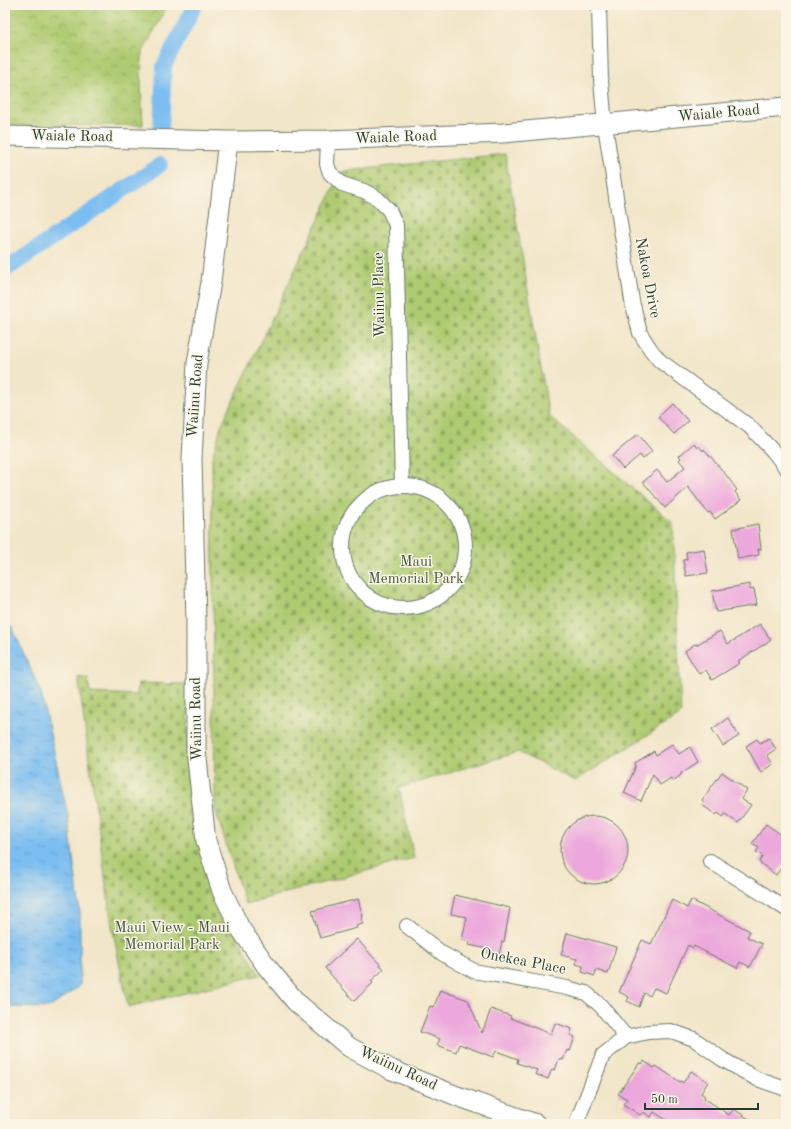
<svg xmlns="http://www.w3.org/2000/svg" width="791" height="1129" viewBox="0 0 791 1129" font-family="'Old Standard TT',serif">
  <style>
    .cemetery { fill: url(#cemetery-stones); stroke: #678452 }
    .park { fill: url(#park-crowns); stroke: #678452 }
    .water { fill: url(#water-ripples); stroke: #4d7e92 }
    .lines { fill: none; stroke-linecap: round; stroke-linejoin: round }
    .canal { stroke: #7bbef1; stroke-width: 16 }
    .building { fill: #eca8dc }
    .street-casing { stroke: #697868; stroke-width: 16 }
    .secondary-casing { stroke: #697868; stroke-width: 21 }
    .street { stroke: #fff; stroke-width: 14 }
    .secondary { stroke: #fff; stroke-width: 19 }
    .labels { text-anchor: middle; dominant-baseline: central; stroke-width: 3; stroke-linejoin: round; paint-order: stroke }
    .street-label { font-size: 15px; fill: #1f3d34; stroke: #fcf5e5 }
    .park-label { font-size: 15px; fill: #3c5940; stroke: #fcf5e5 }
  </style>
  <defs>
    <pattern id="cemetery-stones" width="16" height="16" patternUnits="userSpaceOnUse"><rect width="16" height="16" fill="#afcb71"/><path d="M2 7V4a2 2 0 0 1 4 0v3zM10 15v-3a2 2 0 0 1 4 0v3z" fill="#8ea65e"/></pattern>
    <pattern id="park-crowns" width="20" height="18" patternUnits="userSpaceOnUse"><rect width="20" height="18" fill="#afcb71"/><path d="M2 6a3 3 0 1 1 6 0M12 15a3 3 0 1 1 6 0" fill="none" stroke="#8ea65e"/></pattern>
    <pattern id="water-ripples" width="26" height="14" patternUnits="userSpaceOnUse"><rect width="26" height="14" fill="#7bbef1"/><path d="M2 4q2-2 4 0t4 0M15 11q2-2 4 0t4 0" fill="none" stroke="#649cc4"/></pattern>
  </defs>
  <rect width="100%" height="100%" fill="#fcf5e5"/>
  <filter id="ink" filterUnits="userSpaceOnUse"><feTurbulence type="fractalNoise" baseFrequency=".025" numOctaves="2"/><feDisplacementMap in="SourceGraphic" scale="8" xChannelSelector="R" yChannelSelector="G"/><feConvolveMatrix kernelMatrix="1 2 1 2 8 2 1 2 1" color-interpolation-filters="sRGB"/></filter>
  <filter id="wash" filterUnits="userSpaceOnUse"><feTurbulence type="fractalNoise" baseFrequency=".012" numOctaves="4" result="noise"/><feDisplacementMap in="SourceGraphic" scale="16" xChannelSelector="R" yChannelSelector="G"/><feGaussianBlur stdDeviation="0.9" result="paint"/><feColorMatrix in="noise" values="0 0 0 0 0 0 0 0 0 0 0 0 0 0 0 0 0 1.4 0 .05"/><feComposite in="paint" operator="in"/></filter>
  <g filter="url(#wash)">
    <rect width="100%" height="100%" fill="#f2e6c9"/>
    <!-- cemetery -->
    <path class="cemetery" d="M505,154l44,262 124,107 8,191 -106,67 -57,-29 -119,36 15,70 -169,46 -30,-95 -3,-351 9,-32 116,-245 7,-10z
      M78,677l10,2 2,14 47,2 1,-12 50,1 1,107 7,44 38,96 26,44 -132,32 -17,-86z"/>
    <!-- park -->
    <path class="park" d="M5,5h163l-26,48 -1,35 2,37 -138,1z"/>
    <!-- water -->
    <path class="water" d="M5,621l8,8 28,64 27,123 12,97v73l-31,22 -44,-1z"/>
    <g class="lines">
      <!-- canal -->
      <path class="canal" d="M161,130l3,-64 31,-61
        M5,270l155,-105"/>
    </g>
    <g id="blocks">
      <!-- building -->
      <path class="building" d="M672,403l16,18 -14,13 -16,-17z
        M638,434l14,17 -9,8 -3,-4 -17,14 -11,-13z
        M694,443l3,5 2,-2 4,5 1,-2 22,26 11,15 -2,2 6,8 -26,19 -5,-7 -2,1 -20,-26 -23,21 -22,-26 14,-12 10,12 18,-15 -6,-7 2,-2 -2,-2z
        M758,524l3,25h-3l1,6 -21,4 -5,-30z
        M704,549l4,24 -22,3 -3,-16 4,-1 -1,-7z
        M750,584v6l4,-1 3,16 -41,7 -4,-21z
        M760,624l11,16 -33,21 2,2 -28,17 -6,-10 -7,4 -14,-23 10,-7 1,1 24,-14 8,13z
        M728,718l11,18 -16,10 -11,-17z
        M769,738l7,11 -9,6 6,9 -12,8 -15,-26 11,-7 3,4z
        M672,744l7,10 11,-7 8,15 -17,11v2l-8,6 -2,-3 -11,7 -7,-11 -12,27 -17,-8 12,-27 -1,-3 19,-12 2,4z
        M722,772l25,18 -6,9 10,6 -13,18 -13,-9 -2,3 -5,-4 -2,2 -14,-10 2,-3 -2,-2z
        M560 850a34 34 0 1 1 68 0a34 34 0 1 1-68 0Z
        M766,824l20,14v23l-10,14 -17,-13 4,-6 -7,-4 3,-4 -7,-4z
        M455,895l55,13 -6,34 -2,-1 -3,14 -11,-2v-4l-19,-4 1,-3 -8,-2 5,-23 -16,-3z
        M358,899l5,18h-2l2,7 -7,2 1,2 -37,10 -8,-27z
        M672,900l15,8 4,-8 59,31 -3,6 15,7 -12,23 -10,-5 -3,6 -43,-22 -1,2 -5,-3 -22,48 -12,-5 -4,8 -6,-3 -5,14 -12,-6 2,-4 -10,-5 23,-52 9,4z
        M567,933l49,14 -8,27 -12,-4 -1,6 -13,-4 1,-6 -7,-2 1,-5 -16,-4z
        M357,939l27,30 -13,12 2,2 -19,18 -29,-33z
        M440,990l28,10 14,33 9,-24 20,7 -1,2 41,16 4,-11 17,6 -2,6 5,2 -5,14 -3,-1 -4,10 -4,-1 -4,11 -3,-1 -4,10 -13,-5 2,-4 -20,-7 1,-4 -22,-8 -3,6 -34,-13 -3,8 -19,-7 3,-6 -20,-7 10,-26 4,1z
        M644,1061l10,7 2,-2 24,16 1,-1 2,2 8,-12 17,11 -7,11 4,3 -1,2 25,17 5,-6 22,15h-83l-19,-12 -3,5 -8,-5 -3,3 -17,-11 4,-5 -9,-5 22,-32 2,2z"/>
    </g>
  </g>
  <g filter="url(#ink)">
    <use href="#blocks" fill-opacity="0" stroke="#697868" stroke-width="1"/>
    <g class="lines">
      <!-- street casing -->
      <g class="street-casing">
        <path id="street" d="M599,5l2,76 4,44 27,176 8,32 11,17 9,11 89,65 24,25 13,17
          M328,140l-1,24 3,9 12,11 22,7 13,7 12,12 7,15 6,261
          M343 547a61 61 0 1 1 122 0a61 61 0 1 1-122 0Z
          M710,861l61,38 15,10
          M407,926l36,28 31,17 93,17 19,5 15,13 25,31
          M576,1124l27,-69 23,-18 22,-5 23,-1 23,8 28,20 35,20 29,10"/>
      </g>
      <!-- secondary casing -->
      <g class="secondary-casing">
        <path id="secondary" d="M5,136l223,5 100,-1 175,-7 283,-26
          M228,141l-17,141 -14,81 -5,96 4,163v128l10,91 16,50 18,37 27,39 29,35 53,45 43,23 65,26 79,28"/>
      </g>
      <!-- street -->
      <use href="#street" class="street"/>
      <!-- secondary -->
      <use href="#secondary" class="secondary"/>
    </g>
  </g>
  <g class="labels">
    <!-- street labels -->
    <g class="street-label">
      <text transform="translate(719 114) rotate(-5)">Waiale Road</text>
      <text transform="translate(72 137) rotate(1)">Waiale Road</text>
      <text transform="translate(396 138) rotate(-2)">Waiale Road</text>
      <text transform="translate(647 278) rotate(79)">Nakoa Drive</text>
      <text transform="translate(380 295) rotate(-91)">Waiinu Place</text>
      <text transform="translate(196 396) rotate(-86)">Waiinu Road</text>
      <text transform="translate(197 719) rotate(-91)">Waiinu Road</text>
      <text transform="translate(523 962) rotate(11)">Onekea Place</text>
      <text transform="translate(398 1069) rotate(25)">Waiinu Road</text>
    </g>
    <!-- park labels -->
    <g class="park-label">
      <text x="416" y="562">Maui<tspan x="416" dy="17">Memorial Park</tspan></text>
      <text x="172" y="928">Maui View - Maui<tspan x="172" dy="17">Memorial Park</tspan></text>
    </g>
  </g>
  <!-- margin -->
  <rect width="791" height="1129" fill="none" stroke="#fcf5e5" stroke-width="20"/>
  <!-- scale -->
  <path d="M645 1103v6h113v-6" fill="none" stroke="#1f3d34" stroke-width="2"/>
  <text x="651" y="1103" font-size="12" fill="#1f3d34" stroke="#fcf5e5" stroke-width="3" paint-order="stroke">50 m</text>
</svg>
